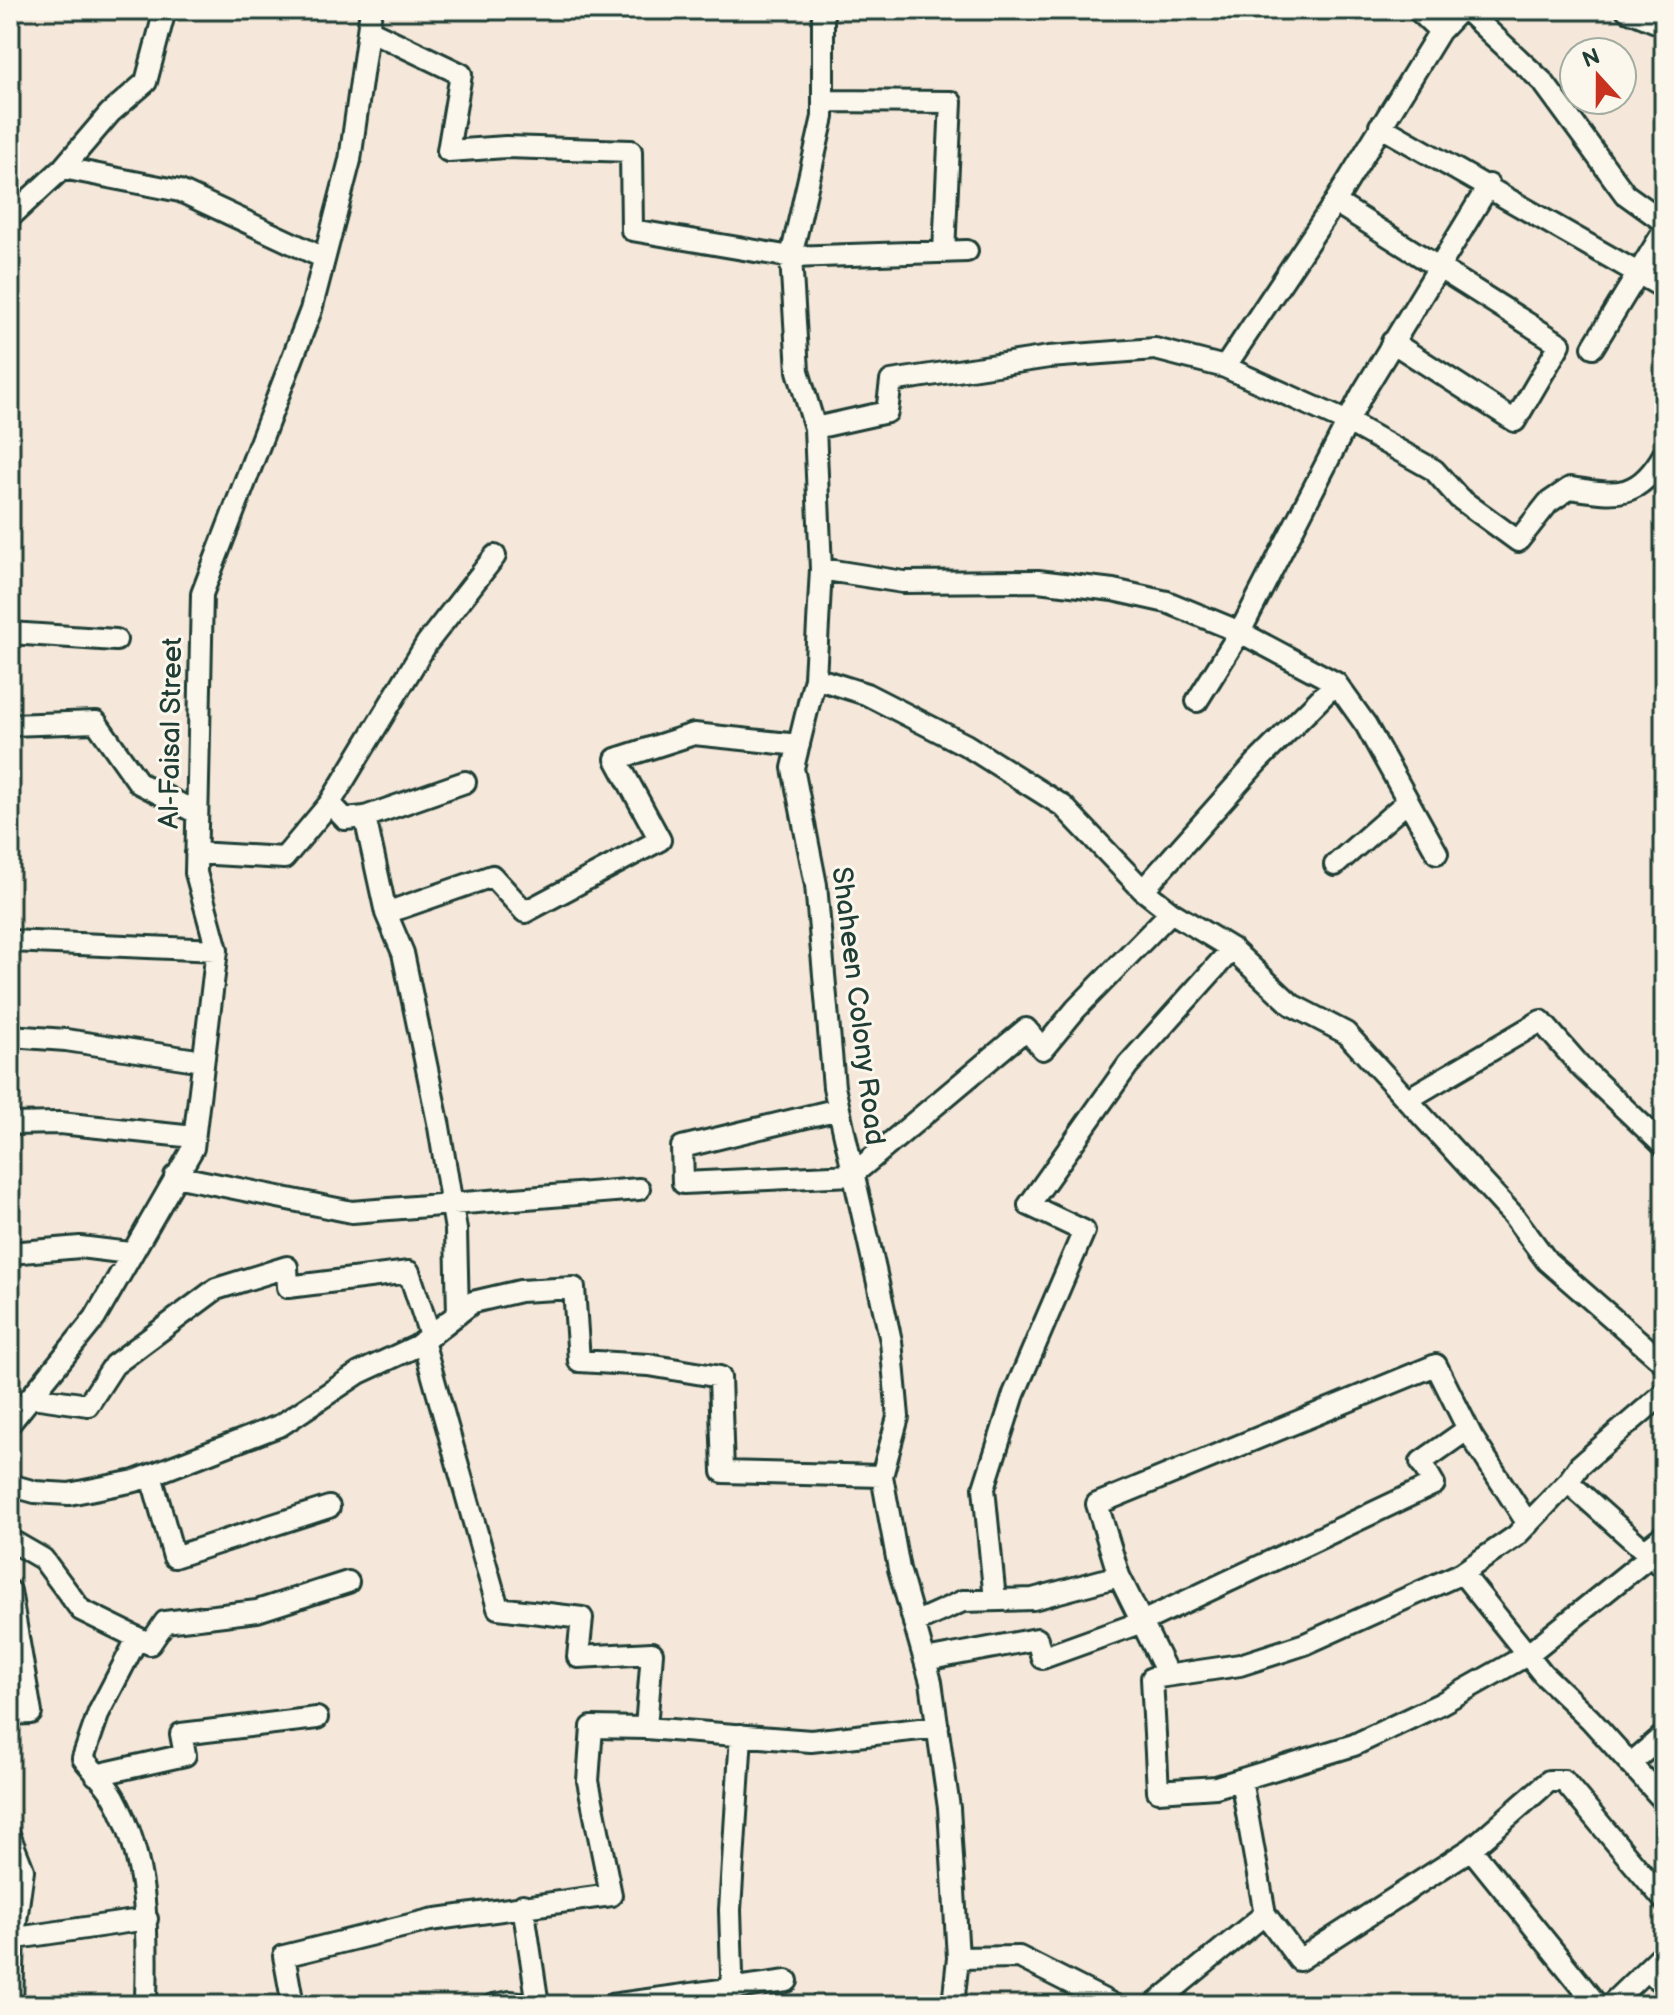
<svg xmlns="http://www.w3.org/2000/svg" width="1674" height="2015" viewBox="0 0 1674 2015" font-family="'Balsamiq Sans',sans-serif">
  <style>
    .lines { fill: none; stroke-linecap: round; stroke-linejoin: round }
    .minor-casing { stroke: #1f3d34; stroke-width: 26 }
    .minor { stroke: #fbf7ec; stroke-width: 20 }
    .labels { text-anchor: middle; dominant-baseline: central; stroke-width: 6; stroke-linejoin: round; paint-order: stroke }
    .street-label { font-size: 28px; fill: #1f3d34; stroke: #fbf7ec }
  </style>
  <rect width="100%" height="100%" fill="#f5e7d9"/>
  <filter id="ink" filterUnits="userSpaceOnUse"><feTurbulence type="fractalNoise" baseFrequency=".0125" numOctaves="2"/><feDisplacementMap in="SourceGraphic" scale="16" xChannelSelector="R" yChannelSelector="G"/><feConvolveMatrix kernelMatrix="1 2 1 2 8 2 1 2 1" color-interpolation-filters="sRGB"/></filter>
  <g filter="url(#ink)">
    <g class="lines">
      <!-- minor casing -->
      <g class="minor-casing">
        <path id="minor" d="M823,10v107l-32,140 7,114 17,57 6,141 -6,109 -22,90 23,117 18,202 57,254 7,76 -16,59 17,93 32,113 18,126 9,150 -5,47
          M1418,10l22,21
          M1466,10l77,72 82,112 39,28
          M1627,10l29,12
          M369,30l92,44 -13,77 58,-4 125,4 1,79 159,27 176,-6
          M823,101l128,1 -7,150
          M1380,126l284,162
          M63,168l117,23 144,67
          M1335,202l225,142 -45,77 -123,-79
          M10,217l53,-49 47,-55 36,-31 19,-72
          M1593,347l71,-116
          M1225,367l110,-165 105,-171 20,-21
          M815,428l72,-16 4,-31 158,-24 106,-8 70,18 125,56 84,47 25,28 59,43 30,-38 22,-15c46,7 68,12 94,-34
          M821,569l82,13 135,-1 75,9 54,12 73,30 96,51 30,42 71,128
          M10,633l106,7
          M815,678l51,16 100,51 97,61 80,84 28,22 61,37 60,56 54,28 167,182 34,46 117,102
          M1197,701l43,-69 122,-238 127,-209
          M10,725l86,-3 43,61 58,30
          M330,803l15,16 20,-2 21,96
          M365,817l100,-35
          M196,853l88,5 46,-55 97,-160 68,-87
          M1335,865l73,-64
          M1143,890l114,-128 79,-79
          M10,941l207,9
          M10,1036l56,4 137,21
          M1408,1099l133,-78 41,47 82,78
          M839,1109l-157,38 1,36 169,-8 174,-146 17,20 33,-40 95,-97
          M10,1124l50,-1 134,14
          M175,1176l177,36 287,-23
          M10,1253l70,-6 49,6
          M458,1314l-2,-84 -17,-103 -36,-174 -17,-40 106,-37 33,36 135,-72 -44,-81 78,-25 105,11
          M423,1341l75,267 84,10 -4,39 74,-4 -6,75 165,13 127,-14
          M32,1397l56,8 26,-40 102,-76 71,-22 1,20 121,-15 21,63
          M10,1423l85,-105 98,-170 24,-198 -21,-77 6,-279 109,-284 39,-150 21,-150
          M151,1475l23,82 155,-50
          M1568,1482l96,86
          M10,1485l25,7 34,2 66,-13 146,-56 78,-52 58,-27 56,-44 47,-11 54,-3 5,73 70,4 71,12 3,95 159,4
          M10,1540l33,19 38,51 69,34 15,-22 92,-11 91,-29
          M1644,1551l20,-16
          M1650,1556l-123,99 -87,49 -86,41 -138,42 -58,4 -6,-113 88,-13 65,-21 157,-71 54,-37 52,-54 12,-17 84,-72
          M1462,1573l81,101 47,45 74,82
          M1119,1576l49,99
          M10,1591l21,122 -21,1
          M995,1600l-11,-112 30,-94 70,-163 -55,-26 99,-140 104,-116
          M914,1623l49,-22 70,-2 86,-23 -22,-72 339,-139 36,72 56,87
          M137,1639l-38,73 -16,46c10,13 23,25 31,39 34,62 34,134 32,202l4,6
          M925,1660l112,-21 5,19 100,-36 292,-138 -13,-22 47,-33
          M1630,1764l34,-29
          M96,1775l89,-20 -4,-21 136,-16
          M1241,1780l24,134 34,46 172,-111 78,-68h15l100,119
          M10,1837l13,33 -9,65 -2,70
          M1471,1849l126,156
          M523,1905l15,100
          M10,1939l137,-20
          M958,1958l61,-1 95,48
          M1646,1971l18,13
          M293,2005l-9,-49 146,-36 181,-25 -23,-114 4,-54 54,1
          M493,2005l17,-3 31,3
          M611,2005l176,-24
          M733,2005l-3,-95 11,-175
          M1154,2005l111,-91
          M1610,2005l54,-52"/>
      </g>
      <!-- minor -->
      <use href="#minor" class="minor"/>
    </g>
  </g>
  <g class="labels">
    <!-- street labels -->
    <g class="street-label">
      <text transform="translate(171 733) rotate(-89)">Al-Faisal Street</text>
      <text transform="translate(858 1006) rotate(83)">Shaheen Colony Road</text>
    </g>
  </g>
  <!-- margin -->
  <rect width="1674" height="2015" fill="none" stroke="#fbf7ec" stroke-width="40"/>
  <rect x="20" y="20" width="1634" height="1975" fill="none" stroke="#1f3d34" stroke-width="3" filter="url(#ink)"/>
  <!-- north arrow -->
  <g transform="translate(1598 76) rotate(339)"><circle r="38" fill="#fbf7ec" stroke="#a3ada2" stroke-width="2"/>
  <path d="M0-6L14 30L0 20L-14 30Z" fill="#c8321e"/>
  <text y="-12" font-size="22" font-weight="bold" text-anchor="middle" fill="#1f3d34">N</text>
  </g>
</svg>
